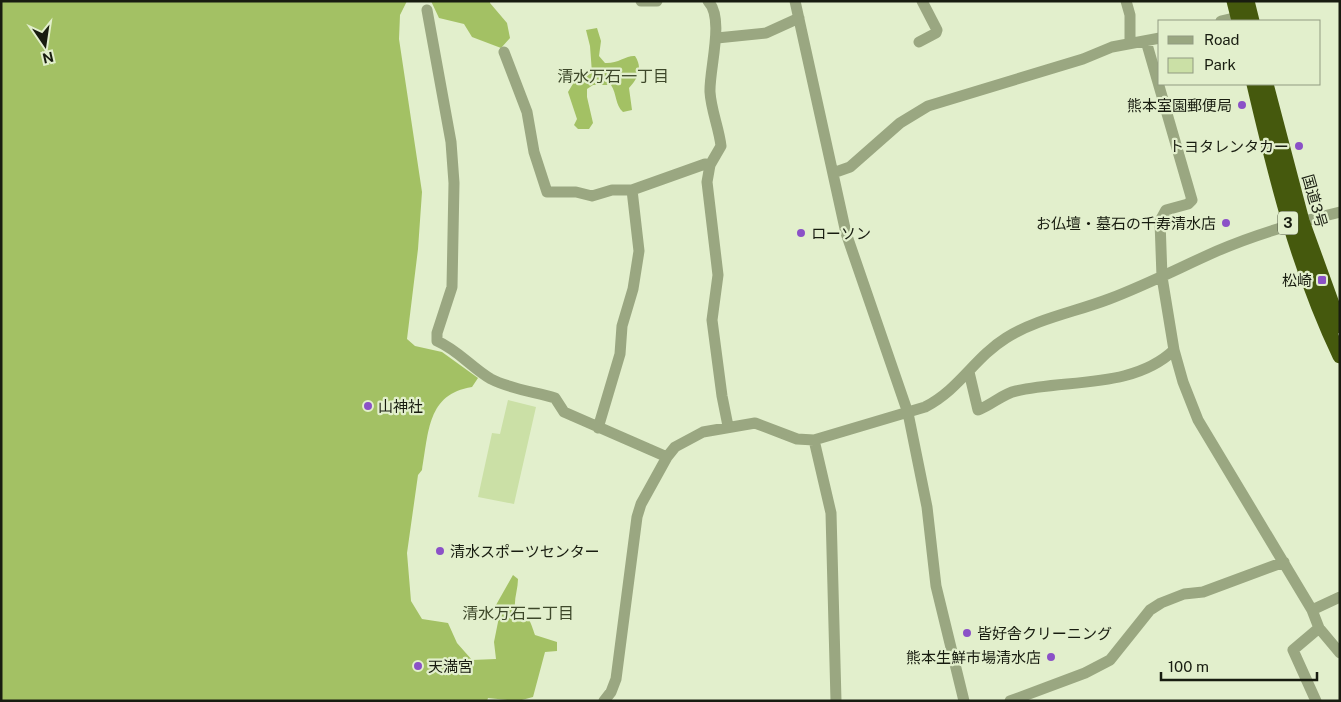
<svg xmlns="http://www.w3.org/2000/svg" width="1341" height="702" viewBox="0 0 1341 702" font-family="'Public Sans','Noto Sans JP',sans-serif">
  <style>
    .green { fill: #cbe0a6 }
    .forest { fill: #a3c164 }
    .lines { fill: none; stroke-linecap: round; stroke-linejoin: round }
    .minor { stroke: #9aa781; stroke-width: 11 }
    .highway { stroke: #45590d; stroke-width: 15 }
    .poi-dot { fill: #8b51c7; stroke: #e2efcc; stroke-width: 2 }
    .labels { text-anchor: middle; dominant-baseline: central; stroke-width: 4.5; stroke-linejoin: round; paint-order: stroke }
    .shield { fill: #e2efcc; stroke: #555b48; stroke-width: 1 }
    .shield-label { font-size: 14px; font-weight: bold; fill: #181c10 }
    .poi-label { font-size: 15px; fill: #181c10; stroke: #e2efcc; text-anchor: end }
    .street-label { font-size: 15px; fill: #181c10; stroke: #e2efcc }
    .neighbourhood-label { font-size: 16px; fill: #3e482a; stroke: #e2efcc }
  </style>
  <rect width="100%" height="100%" fill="#e2efcc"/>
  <!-- green -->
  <path class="green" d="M508,400l28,7 -22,97 -36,-7 14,-64 8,1z"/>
  <!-- forest -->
  <path class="forest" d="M1,1h406l-7,14 -1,24 23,153 -4,57 -11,90 8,7 27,6 36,26 -6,9c-45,7 -43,45 -50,83l-4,5 -11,78 4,48 11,18 26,4 9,20 15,17 24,-1 -2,-17 5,-25 -3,-12 17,-30 5,4c0,10 -4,19 -3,29 13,4 16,15 20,27l22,7v9l-12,1 -12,45 -15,4 -30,-3 -1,3h-486z
    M431,1h59v2l17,20 3,15 -9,10 -29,-11 -8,-13 -25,-6z
    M597,28l4,13 -2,15 6,7c12,1 22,-8 30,-7 8,12 3,22 -6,32l3,22 -9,2c-8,-7 -6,-18 -12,-27h-18l-6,4v8l6,26 -4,6h-11l-4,-4 3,-6 -9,-27 6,-10 18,-9 -2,-27 -4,-16z"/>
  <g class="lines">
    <!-- minor -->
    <path class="minor" d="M641,1h16
      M708,1c17,17 1,68 2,91 1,18 9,36 11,54l-11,19 -3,17 11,93 -6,45 10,76 6,30
      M795,1l51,232 62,180 19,94 9,79 28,115
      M1126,1l4,14v28
      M427,10l24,132 3,41 -2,104 -15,46v8c21,9 35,27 54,38 19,10 44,13 64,19l9,14 103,45
      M1221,21l17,-4
      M717,38l49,-5 33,-15
      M1146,41l46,159 -4,4 -22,6 -6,11 2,56 12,73 9,32 15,38 114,190 28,-13
      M919,42l17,-9 1,-3 -15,-29
      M504,52l23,60 7,40 13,40h29l16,4 20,-6h20
      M833,173l17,-6 50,-44 28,-17 155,-47 29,-12 48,-9
      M969,372l9,38c14,-5 24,-16 38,-19 51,-12 117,-2 158,-41
      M598,428l22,-74 2,-28 11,-37 6,-38 -7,-61 73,-26 5,1
      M814,440l17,73 5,188
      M1312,610l7,18 21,25
      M604,701l7,-9 5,-13 21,-162 4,-13 26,-47 8,-10 28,-15 52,-9 42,16 17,1 111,-33c35,-18 49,-49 81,-69 30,-19 69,-26 103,-39 37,-14 72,-32 108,-48 39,-17 81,-29 123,-39
      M1010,701l75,-28 25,-13 40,-50 11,-7 23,-9 19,-2 81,-30
      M1316,701l-23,-51 26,-22"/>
    <!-- highway -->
    <path class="highway" d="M1234,1l5,20
      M1247,1l5,20
      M1254,84c22,94 44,184 86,272
      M1266,84l36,137 38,105"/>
  </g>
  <!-- markers -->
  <g class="poi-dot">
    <circle cx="1242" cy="105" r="5"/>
    <circle cx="1299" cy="146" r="5"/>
    <circle cx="1226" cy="223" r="5"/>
    <circle cx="801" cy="233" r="5"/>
    <rect x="1317" y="275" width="10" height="10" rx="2.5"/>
    <circle cx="368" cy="406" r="5"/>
    <circle cx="440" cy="551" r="5"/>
    <circle cx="967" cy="633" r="5"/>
    <circle cx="1051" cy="657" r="5"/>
    <circle cx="418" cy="666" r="5"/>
  </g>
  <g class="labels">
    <!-- shield labels -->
    <rect class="shield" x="1278" y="211.5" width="20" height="23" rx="4"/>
    <g class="shield-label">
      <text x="1288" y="223">3</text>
    </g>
    <!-- poi labels -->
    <g class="poi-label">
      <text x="1232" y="105">熊本室園郵便局</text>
      <text x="1289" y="146">トヨタレンタカー</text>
      <text x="1216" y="223">お仏壇・墓石の千寿清水店</text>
      <text x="811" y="233" text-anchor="start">ローソン</text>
      <text x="1312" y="280">松崎</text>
      <text x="378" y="406" text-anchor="start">山神社</text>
      <text x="450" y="551" text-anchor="start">清水スポーツセンター</text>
      <text x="977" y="633" text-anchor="start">皆好舎クリーニング</text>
      <text x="1041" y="657">熊本生鮮市場清水店</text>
      <text x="428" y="666" text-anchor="start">天満宮</text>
    </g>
    <!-- street labels -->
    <g class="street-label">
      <text transform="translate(1315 201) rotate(74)">国道3号</text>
    </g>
    <!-- neighbourhood labels -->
    <g class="neighbourhood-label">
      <text x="613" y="76">清水万石一丁目</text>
      <text x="518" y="613">清水万石二丁目</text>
    </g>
  </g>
  <!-- border -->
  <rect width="1341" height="702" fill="none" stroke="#181c10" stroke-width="5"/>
  <!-- legend -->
  <rect x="1158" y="20" width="162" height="65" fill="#e2efcc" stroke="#919b81"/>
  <rect x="1168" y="36" width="25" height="8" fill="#9aa781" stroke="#919b81"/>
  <text x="1204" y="45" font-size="15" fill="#181c10">Road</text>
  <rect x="1168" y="58" width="25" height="15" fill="#cbe0a6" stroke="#919b81"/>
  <text x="1204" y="70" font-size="15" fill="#181c10">Park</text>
  <!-- north arrow -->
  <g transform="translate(45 45) rotate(167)" stroke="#e2efcc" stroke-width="4" paint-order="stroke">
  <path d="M0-4L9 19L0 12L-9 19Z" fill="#181c10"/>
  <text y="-8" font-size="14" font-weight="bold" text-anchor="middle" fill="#181c10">N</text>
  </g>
  <!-- scale -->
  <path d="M1161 672v8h156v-8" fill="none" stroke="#181c10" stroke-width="2.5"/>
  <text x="1168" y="672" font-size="15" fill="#181c10" stroke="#e2efcc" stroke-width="4" paint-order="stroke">100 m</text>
</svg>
